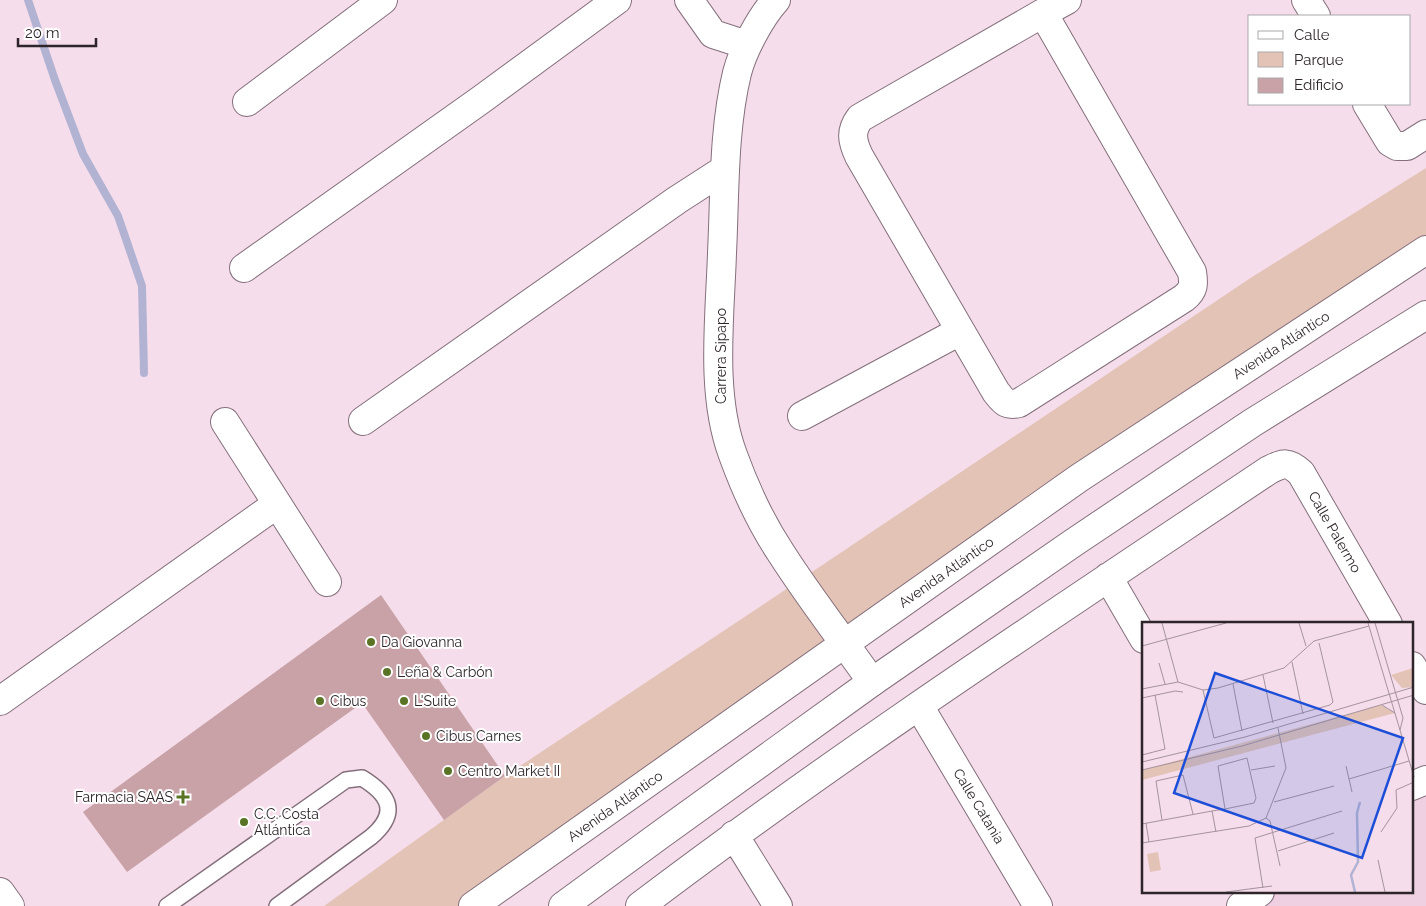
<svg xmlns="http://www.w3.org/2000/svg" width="1426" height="906" viewBox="0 0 1426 906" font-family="Raleway,sans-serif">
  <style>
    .built { fill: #efd0e2 }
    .green { fill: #e4c3b7 }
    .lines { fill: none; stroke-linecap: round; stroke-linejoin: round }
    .stream { stroke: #b2b2d3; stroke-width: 8 }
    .building { fill: #c8a2a6 }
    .lane-casing { stroke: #846f7b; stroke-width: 18 }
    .street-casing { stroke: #846f7b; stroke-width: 30 }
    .secondary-casing { stroke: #846f7b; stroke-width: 30 }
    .lane { stroke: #fff; stroke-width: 15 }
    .street { stroke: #fff; stroke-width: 28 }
    .secondary { stroke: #fff; stroke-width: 28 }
    .poi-dot { fill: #5a7325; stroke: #fff; stroke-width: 2 }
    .labels { text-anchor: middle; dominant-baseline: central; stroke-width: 4; stroke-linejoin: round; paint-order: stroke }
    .street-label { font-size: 14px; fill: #2e252a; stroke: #fff }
    .poi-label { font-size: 14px; fill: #2e252a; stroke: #fff; text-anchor: start }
    .inset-river { fill: none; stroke: #b2b2d3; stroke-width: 2.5 }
    .inset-road { fill: none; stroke: #a5939e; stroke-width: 1 }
    .view { fill: #1d4ed8; fill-opacity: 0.15; stroke: #1d4ed8; stroke-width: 2.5 }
    .inset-edge { fill: none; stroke: #2e252a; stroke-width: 2.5 }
  </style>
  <rect width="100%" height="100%" fill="#f5ddeb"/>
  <!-- built -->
  <path class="built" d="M1426,780v126h-185l19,-14h152v-106z"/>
  <!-- green -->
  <path class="green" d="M1426,168v82l-953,656h-149l181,-130 295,-196 449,-301z"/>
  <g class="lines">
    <!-- stream -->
    <path class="stream" d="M28,0l27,80 28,74 35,62 24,70 2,87"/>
  </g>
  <!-- building -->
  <path class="building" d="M381,595l124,181 -61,44 -82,-117 -235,169 -44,-60z"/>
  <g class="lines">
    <!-- lane casing -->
    <g class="lane-casing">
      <path id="lane" d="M167,906l179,-126 16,-2c28,17 37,35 9,59l-94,69"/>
    </g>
    <!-- street casing -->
    <g class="street-casing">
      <path id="street" d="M689,0l24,34 34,11
        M776,0c-16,18 -33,50 -39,73 -14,58 -12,120 -15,180 -2,64 -12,141 11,202 12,33 28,68 48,98 28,44 61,86 91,129
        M1306,0l10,16
        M1043,13l149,259c2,12 2,18 -8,26l-165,105c-13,3 -15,-1 -23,-11l-137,-236c-7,-15 -9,-25 1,-38l183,-105 24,-13
        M247,102l136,-102
        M1367,104l23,38 7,4h10l19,-12
        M244,268l238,-169 135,-99
        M802,416l158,-85
        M363,421l314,-221 48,-31
        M225,422l102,160
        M1108,577l36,62
        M1412,666l14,24
        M0,701l277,-197
        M919,706l119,200
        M1412,786l14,-6
        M734,835l44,71
        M0,892l10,14
        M640,906c203,-154 417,-294 629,-436 15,-7 19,-9 32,3l87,151
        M1241,906l19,-14"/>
    </g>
    <!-- secondary casing -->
    <g class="secondary-casing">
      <path id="secondary" d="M473,906l606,-428 347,-228
        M563,906l97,-71 212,-153 201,-139 179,-120 174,-108"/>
    </g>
    <!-- lane -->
    <use href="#lane" class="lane"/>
    <!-- street -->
    <use href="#street" class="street"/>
    <!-- secondary -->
    <use href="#secondary" class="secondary"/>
  </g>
  <!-- markers -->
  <g class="poi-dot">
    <circle cx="371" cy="642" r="5"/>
    <circle cx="387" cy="672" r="5"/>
    <circle cx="320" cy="701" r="5"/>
    <circle cx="404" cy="701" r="5"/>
    <circle cx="426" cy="736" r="5"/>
    <circle cx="448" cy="771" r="5"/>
    <path d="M180.5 789.5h5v5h5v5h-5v5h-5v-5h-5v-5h5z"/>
    <circle cx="244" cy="822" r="5"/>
  </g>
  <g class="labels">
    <!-- street labels -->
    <g class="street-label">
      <text transform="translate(1281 345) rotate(-33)">Avenida Atlántico</text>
      <text transform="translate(721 356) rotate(-90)">Carrera Sipapo</text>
      <text transform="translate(1335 532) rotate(60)">Calle Palermo</text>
      <text transform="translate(946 572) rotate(-35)">Avenida Atlántico</text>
      <text transform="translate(615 806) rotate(-35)">Avenida Atlántico</text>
      <text transform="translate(979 806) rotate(59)">Calle Catania</text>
    </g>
    <!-- poi labels -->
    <g class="poi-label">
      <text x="381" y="642">Da Giovanna</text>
      <text x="397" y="672">Leña &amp; Carbón</text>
      <text x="330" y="701">Cibus</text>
      <text x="414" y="701">L'Suite</text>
      <text x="436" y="736">Cibus Carnes</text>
      <text x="458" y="771">Centro Market II</text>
      <text x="173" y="797" text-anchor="end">Farmacia SAAS</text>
      <text x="254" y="814">C.C. Costa<tspan x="254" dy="16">Atlántica</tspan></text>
    </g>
  </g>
  <!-- overview -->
  <g transform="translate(1142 622)">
    <rect width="271" height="271" fill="#f5ddeb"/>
    <path d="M271,46v19l-11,1 -11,-13zM239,83l14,8 -253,67v-10zM16,230l3,18 -11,2 -3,-18z" fill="#e4c3b7"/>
    <path class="inset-river" d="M213,270l-4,-17 7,-13 -1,-49 3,-11"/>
    <path class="inset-road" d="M20,1l16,59M157,1l7,23M226,1l46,154M233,1l28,95 -3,12M0,24l84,-23M150,40l11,52M17,41l6,21M121,53l10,48M91,62l9,47M0,67l36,-7 25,8 15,-2 66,-20 30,-27 55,-15M61,68l11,48 116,-33 3,-3 -14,-59M0,76l33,-7 8,1M240,83l13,8M0,133l23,-6 -10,-54M0,140l103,-25 169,-50M204,144l6,26M0,148l100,-24 172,-51M109,148l24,-4M207,157l60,-18M132,180l60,-16M70,189l4,21M124,196l4,3 10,45M20,198l-6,-39 27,-6 10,39M4,201l3,19M0,202l70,-13 13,-2 29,-6 2,-5 -9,-40 -29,8 7,43M239,210l16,-24 -1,-18 18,-8M0,221l107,-17 17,-8 20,-50 -8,-40M136,229l56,-18M236,238l7,32M121,266l-8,-50 87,-27M84,270l46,-6"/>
    <path class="view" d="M73,51l188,65 -41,120 -188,-65z"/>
    <rect width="271" height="271" class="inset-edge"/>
  </g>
  <!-- legend -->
  <rect x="1248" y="15" width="162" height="90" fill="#ffffff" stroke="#aba8aa"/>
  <rect x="1258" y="31" width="25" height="8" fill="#ffffff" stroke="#aba8aa"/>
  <text x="1294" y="40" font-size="15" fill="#2e252a">Calle</text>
  <rect x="1258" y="52" width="25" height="15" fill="#e4c3b7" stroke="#aba8aa"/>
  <text x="1294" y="65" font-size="15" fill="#2e252a">Parque</text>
  <rect x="1258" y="78" width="25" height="15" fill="#c8a2a6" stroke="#aba8aa"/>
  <text x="1294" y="90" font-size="15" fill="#2e252a">Edificio</text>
  <!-- scale -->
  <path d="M18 38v8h78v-8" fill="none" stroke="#2e252a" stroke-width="2.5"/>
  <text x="25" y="38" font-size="15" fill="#2e252a" stroke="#ffffff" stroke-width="4" paint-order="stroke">20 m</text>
</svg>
